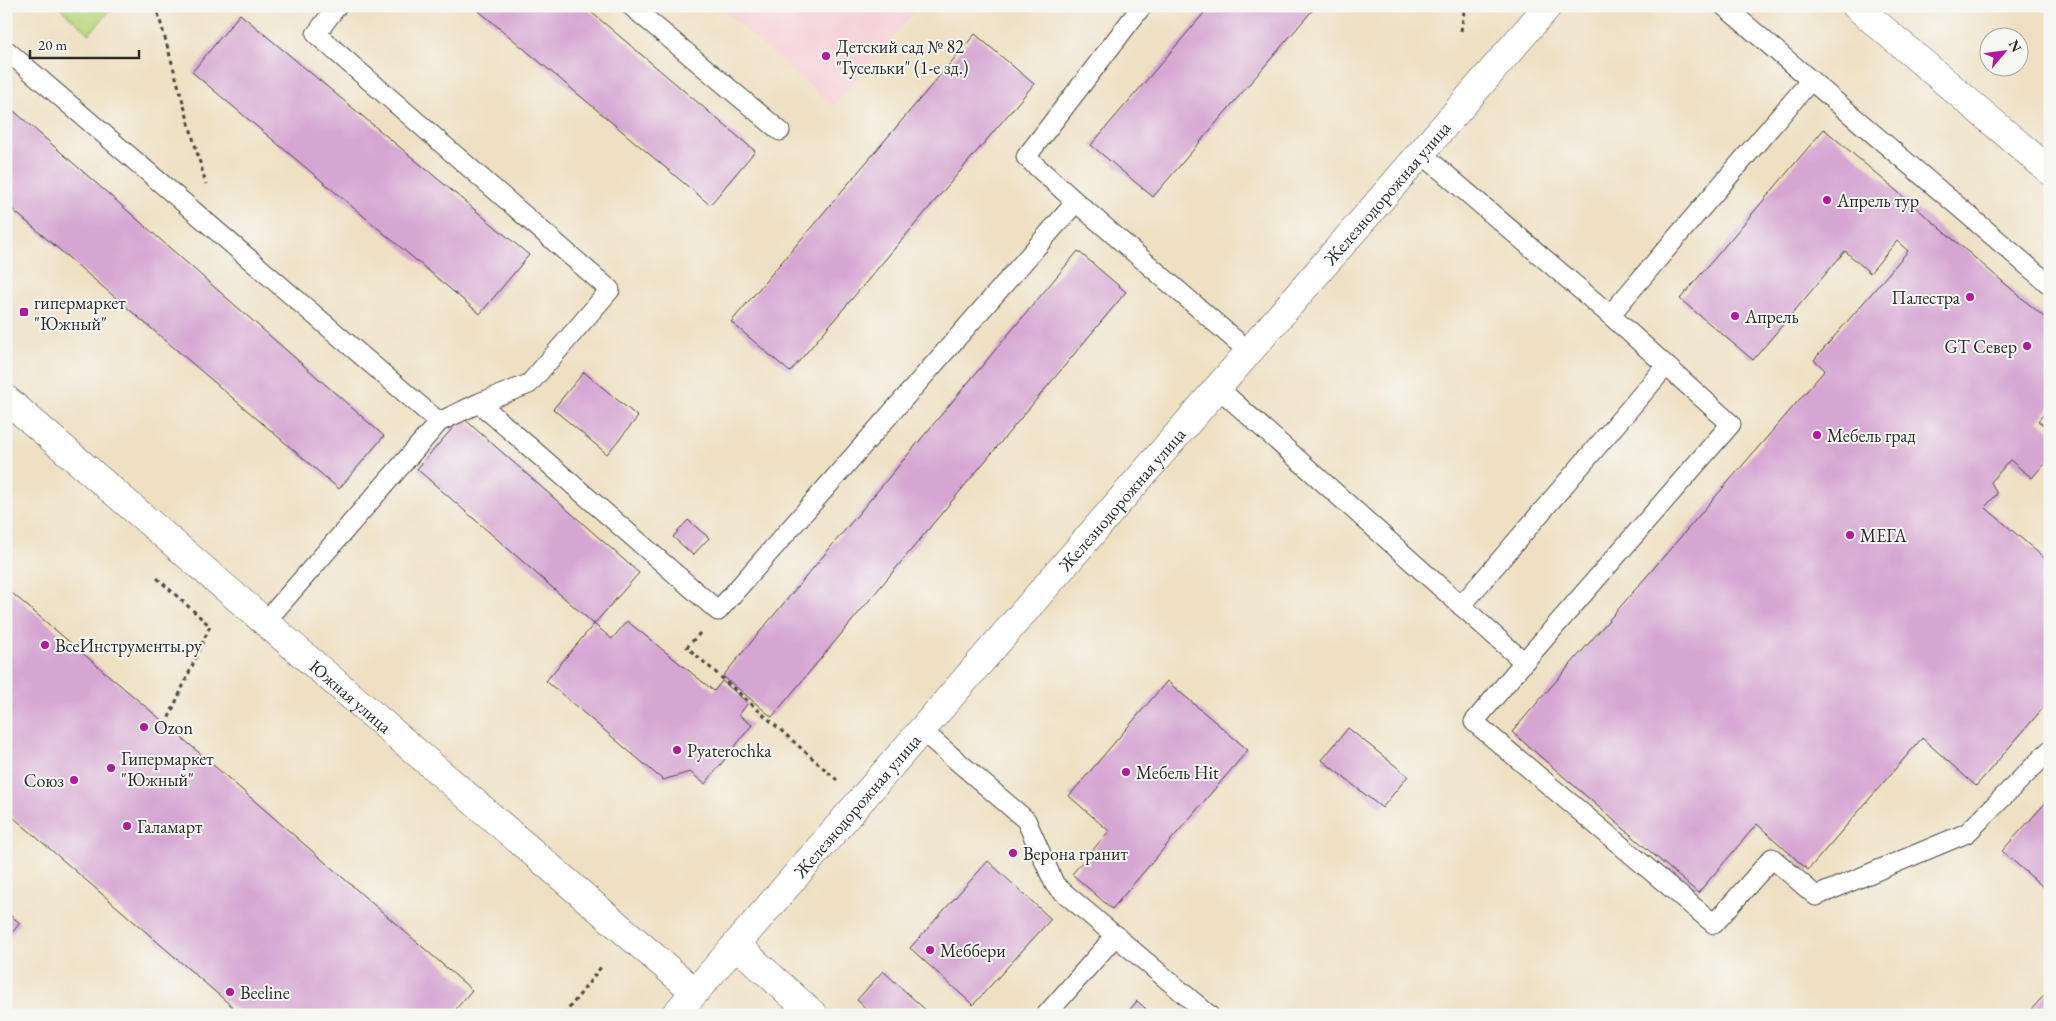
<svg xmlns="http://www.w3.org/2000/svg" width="2056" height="1021" viewBox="0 0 2056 1021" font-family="'EB Garamond',serif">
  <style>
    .built { fill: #f6cfd7 }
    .green { fill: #b7d57c; stroke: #718054 }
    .building { fill: #d6a6d2 }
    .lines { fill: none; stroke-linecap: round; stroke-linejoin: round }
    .service-casing { stroke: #484642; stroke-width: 21 }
    .minor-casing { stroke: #484642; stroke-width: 29 }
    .secondary-casing { stroke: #484642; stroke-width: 29 }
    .path { stroke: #484642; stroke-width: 3; stroke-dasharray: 4 4; stroke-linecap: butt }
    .service { stroke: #fff; stroke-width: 19 }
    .minor { stroke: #fff; stroke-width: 28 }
    .secondary { stroke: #fff; stroke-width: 28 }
    .poi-dot { fill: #b5179e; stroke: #f6f6f2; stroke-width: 2 }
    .labels { text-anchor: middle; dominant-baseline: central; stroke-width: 4; stroke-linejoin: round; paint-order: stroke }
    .poi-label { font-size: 18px; fill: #2b2b2b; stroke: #f6f6f2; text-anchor: start }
    .street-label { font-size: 18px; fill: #2b2b2b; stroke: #f6f6f2 }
  </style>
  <rect width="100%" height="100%" fill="#f6f6f2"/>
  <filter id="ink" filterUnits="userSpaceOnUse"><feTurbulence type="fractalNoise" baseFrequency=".02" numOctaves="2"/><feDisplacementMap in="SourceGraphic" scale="10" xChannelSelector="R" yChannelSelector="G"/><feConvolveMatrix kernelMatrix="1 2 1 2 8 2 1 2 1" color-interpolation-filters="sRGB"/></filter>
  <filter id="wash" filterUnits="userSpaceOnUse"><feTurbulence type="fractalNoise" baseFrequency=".0096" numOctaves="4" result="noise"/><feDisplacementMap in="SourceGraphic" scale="20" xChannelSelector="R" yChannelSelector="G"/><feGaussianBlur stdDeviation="1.12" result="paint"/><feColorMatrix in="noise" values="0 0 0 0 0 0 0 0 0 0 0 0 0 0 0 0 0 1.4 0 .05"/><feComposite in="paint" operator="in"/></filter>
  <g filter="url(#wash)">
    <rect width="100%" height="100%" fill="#efe0c3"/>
    <!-- built -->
    <path class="built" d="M718,6h202l-87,100z"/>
    <!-- green -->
    <path class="green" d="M58,6h56l-25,28z"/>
    <g id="blocks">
      <!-- building -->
      <path class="building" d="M473,6h111l171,145 -45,54z
        M1210,6h106l-163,191 -62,-52z
        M240,14l289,241 -49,59 -288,-242z
        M975,34l59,50 -244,288 -59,-50z
        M6,104l378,332 -45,53 -333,-285z
        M1824,129l226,193v85l-12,14 12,9v27l-18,21 -22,-18 -19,22 6,12 -12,13 65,56v137l-74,86 -54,-48 -114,132 -51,-46 -59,69 -186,-161 313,-362 -11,-10 94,-109 -11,-10 -27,32 -25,-22 -92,109 -73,-61z
        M1078,251l48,41 -354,425 -49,-41z
        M584,372l54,45 -31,37 -54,-45z
        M462,417l177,156 -45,51 -177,-155z
        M688,520l21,18 -16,17 -20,-18z
        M6,588l160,136 306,266 -21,25h-209l-236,-204z
        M627,621l87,70 8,-10 26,22 -9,12 13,10 -47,59 -15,-12 -27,8 -117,-99 48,-57 18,15z
        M1167,681l81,69 -136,159 -40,-35 37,-43 -40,-35z
        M1348,728l60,48 -26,32 -60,-48z
        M2050,798v95l-48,-42z
        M988,861l63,58 -78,86 -63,-57z
        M6,912l14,11 -14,17z
        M883,971l48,44h-58l-16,-15z
        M2050,989v26h-24z
        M1137,1001l16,14h-28z"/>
    </g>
  </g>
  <g filter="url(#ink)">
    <use href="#blocks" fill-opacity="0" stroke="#484642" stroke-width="1"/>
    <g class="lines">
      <!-- service casing -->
      <g class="service-casing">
        <path id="service" d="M337,6l-21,28 294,256 -81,94 -50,19
          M631,6l149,125
          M1724,6l326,279
          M6,50l433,372 40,-19 239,208 358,-409 -50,-45 116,-151
          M1076,202l172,149
          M1610,315l201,-235
          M1217,387l307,275 207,-238 -121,-109 -189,-162
          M1461,606l205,-240
          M266,621l173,-199
          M1524,662l-50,60 240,202 58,-66 44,38 151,-63 83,-83
          M921,730l105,90 29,65 154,130
          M1046,1015l70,-80"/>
      </g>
      <!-- minor casing -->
      <g class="minor-casing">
        <path id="minor" d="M1856,6l194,165
          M736,945l78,70
          M675,1015l20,-23"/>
      </g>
      <!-- secondary casing -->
      <g class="secondary-casing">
        <g id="secondary">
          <path id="s1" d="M6,399l689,593 853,-986"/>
        </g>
      </g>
      <!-- path -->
      <path class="path" d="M156,6l50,178
        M1461,31l4,-25
        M157,578l53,48 -44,98
        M700,633l-13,14 150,133
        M564,1015l37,-48"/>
      <!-- service -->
      <use href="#service" class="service"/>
      <!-- minor -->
      <use href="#minor" class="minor"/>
      <!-- secondary -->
      <use href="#secondary" class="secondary"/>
    </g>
  </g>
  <!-- markers -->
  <g class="poi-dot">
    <circle cx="826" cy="56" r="5"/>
    <circle cx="1827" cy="200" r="5"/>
    <circle cx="1970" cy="297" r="5"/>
    <rect x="19" y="307" width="10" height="10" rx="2.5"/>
    <circle cx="1735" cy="316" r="5"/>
    <circle cx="2027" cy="346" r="5"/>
    <circle cx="1817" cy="435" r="5"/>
    <circle cx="1850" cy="535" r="5"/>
    <circle cx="45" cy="645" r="5"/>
    <circle cx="144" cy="727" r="5"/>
    <circle cx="677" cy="750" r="5"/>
    <circle cx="111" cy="768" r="5"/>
    <circle cx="1126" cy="772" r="5"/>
    <circle cx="74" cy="780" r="5"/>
    <circle cx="127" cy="826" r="5"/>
    <circle cx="1013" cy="853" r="5"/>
    <circle cx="930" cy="950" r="5"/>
    <circle cx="230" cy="992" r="5"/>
  </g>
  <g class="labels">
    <!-- poi labels -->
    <g class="poi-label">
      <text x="836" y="46">Детский сад № 82<tspan x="836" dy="21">"Гусельки" (1-е зд.)</tspan></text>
      <text x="1837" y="200">Апрель тур</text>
      <text x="1960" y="297" text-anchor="end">Палестра</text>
      <text x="34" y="302">гипермаркет<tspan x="34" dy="21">"Южный"</tspan></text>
      <text x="1745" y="316">Апрель</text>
      <text x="2017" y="346" text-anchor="end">GT Север</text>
      <text x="1827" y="435">Мебель град</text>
      <text x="1860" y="535">МЕГА</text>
      <text x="55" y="645">ВсеИнструменты.ру</text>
      <text x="154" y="727">Ozon</text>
      <text x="687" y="750">Pyaterochka</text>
      <text x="121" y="758">Гипермаркет<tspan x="121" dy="21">"Южный"</tspan></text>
      <text x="1136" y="772">Мебель Hit</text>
      <text x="64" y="780" text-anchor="end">Союз</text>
      <text x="137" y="826">Галамарт</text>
      <text x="1023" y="853">Верона гранит</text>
      <text x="940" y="950">Меббери</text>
      <text x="240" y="992">Beeline</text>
    </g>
    <!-- street labels -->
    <g class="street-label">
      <text stroke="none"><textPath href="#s1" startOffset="1966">Железнодорожная улица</textPath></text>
      <text stroke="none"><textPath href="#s1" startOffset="1561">Железнодорожная улица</textPath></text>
      <text stroke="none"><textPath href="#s1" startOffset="455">Южная улица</textPath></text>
      <text stroke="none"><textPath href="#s1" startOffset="1156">Железнодорожная улица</textPath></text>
    </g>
  </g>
  <!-- margin -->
  <rect width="2056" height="1021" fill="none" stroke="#f6f6f2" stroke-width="25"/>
  <!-- north arrow -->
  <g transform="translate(2004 52) rotate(61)"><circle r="24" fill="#f6f6f2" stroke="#a5a5a2"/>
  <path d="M0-4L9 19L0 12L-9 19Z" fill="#b5179e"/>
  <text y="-8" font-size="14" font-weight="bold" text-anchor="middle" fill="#2b2b2b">N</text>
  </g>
  <!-- scale -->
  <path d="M30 50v8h109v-8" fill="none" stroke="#2b2b2b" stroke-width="2.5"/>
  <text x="38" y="50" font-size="15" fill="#2b2b2b" stroke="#f6f6f2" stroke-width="4" paint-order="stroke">20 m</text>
</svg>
